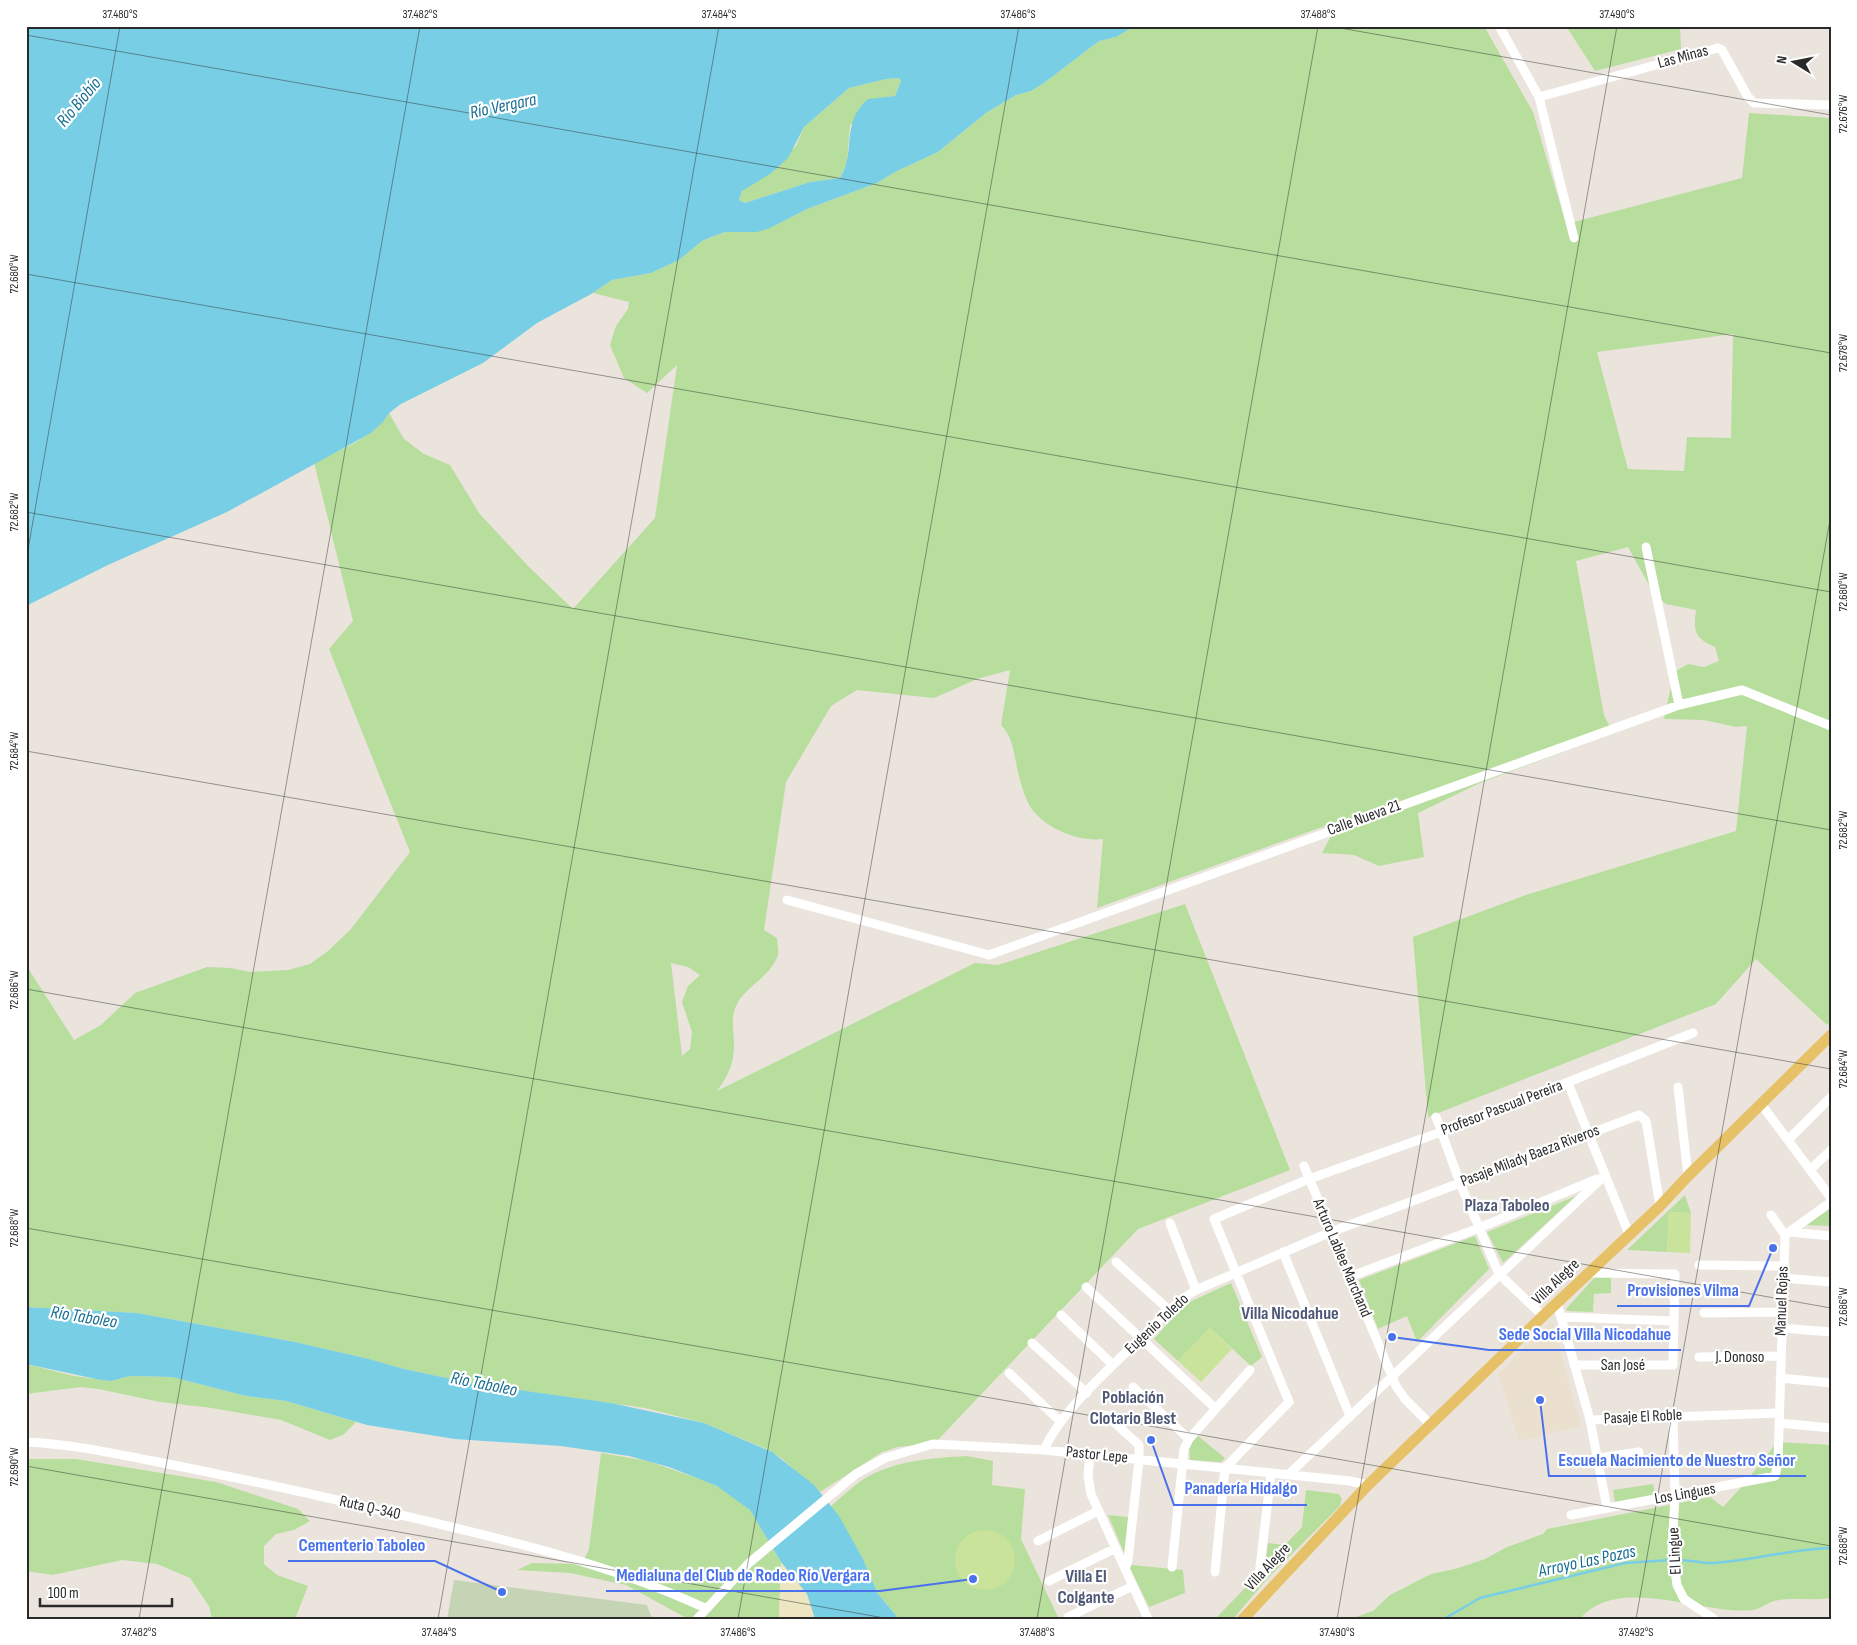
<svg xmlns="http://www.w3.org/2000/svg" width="1857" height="1645" viewBox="0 0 1857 1645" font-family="'Sofia Sans Condensed',sans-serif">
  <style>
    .education { fill: #ebe0ce }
    .green { fill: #b7de9d; fill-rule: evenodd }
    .sand { fill: #eee5c2 }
    .cemetery { fill: #c6d4b6 }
    .pitch { fill: #c9e49a }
    .water { fill: #78cfe5; fill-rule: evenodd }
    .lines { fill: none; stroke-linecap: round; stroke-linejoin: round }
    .stream { stroke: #78cfe5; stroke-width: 2.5 }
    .minor { stroke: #fff; stroke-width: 9 }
    .major { stroke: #e6c167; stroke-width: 11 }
    .ticks { fill: none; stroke: #2a2a2a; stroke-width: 1; stroke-opacity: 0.45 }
    .labels { text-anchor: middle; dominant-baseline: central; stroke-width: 4.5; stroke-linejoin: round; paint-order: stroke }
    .street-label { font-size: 16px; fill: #2a2a2a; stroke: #fff }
    .water-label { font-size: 18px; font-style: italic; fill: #176e91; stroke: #fff }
    .neighbourhood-label { font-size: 18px; font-weight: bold; fill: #4e5877; stroke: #fff }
    .leader { fill: none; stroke: #4971ec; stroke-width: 2 }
    .callout-dot { fill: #4971ec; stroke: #fff; stroke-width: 2 }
    .callout-label { font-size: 18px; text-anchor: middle; font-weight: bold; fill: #4971ec; stroke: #fff; stroke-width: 4.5; stroke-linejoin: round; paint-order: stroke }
    .neatline { fill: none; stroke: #2a2a2a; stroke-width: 2 }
    .ticks-label { font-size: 12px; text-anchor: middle; fill: #2a2a2a }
  </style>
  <rect width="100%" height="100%" fill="#ebe4dd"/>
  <!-- education -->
  <path class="education" d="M1552,1321l29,105 -62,15 -21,-67z"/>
  <!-- green -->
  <path class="green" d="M1135,26h349l49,86 33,112 176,-46 7,-65 82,5v903l-4,4 -71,-66 -40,45 -288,113 -15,-180 116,-43 207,-63 11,-105 -11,1 -32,-7 -40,-1 10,-47 14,-8 16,3 15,-6 -4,-14c-20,-9 -22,-15 -19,-37l-30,-6 -12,-10 -26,-47 -52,14 28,154 9,18 -133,50 -62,30 6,44 -45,9 -25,-11 -32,-2 17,-32 -242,87 6,-69c-24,3 -57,-10 -72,-31 -4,-6 -8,-17 -10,-25 -7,-19 -5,-43 -20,-58l9,-55 -33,9 -43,19 -77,-8 -26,16 -45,76 -22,148 13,8c0,5 2,11 1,16 -5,21 -32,32 -41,50 -7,14 -3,26 -3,41 0,19 -6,31 -17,46l258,-128 23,2 187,-61 105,266 -152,59 -203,214 -37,4 -16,5 -62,40 -39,-34 -19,-11 -58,-24 -59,-15 -170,-24 -71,-15 -35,-10 -74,-17 -158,-29 -111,-6v-342l48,75 27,-15 34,-32 72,-26 24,1 19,4 38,-2 22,-6 18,-13 23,-22 59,-77 -81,-203 24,-28 -39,-159c26,-12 59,-24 75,-49l15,26 20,15 26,11 29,48 49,53 45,43 82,-91 22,-153 -30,28 -23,-15 -14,-33 6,-19 12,-17 1,-7 -36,-9 19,-13 39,-7 28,-13 23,-19 9,-4 14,-5 44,-4 38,-19 70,-26 18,-11 43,-20 48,-39 30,-18 15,-4 13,-8 55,-42 17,-4zM1733,334l-2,104 -44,-1 -3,34 -56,-2 -31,-117zM671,963l17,4 12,8 -12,11 -6,16 10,30 -2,17 -8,7z
    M1566,26h114l1,23 -86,22z
    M899,78l2,3 -6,15 -7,1 -38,28 -3,37 -7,16 -30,4 -65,21 -6,-3 3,-9 54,-45 8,-19 45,-39 37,-9z
    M1685,1195l6,18 -22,-1 -2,40 -40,-2z
    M1576,1196l-73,67 -16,-31z
    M1831,1207v19l-25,-1z
    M1475,1236l14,33 -72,73 -10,-26 -29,13 -19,-49z
    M1596,1276h15v17l-17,1 -1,18 -26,-1 -1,-2z
    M1231,1283l31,74 -11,9 -41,-38 -32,33 -24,-22 31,-35z
    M26,1364l48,12 37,5 19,-5 42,1 74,19 40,5 70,21 -13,13 -13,5 -49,-20 -69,-12 -52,-6 -62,-13 -17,-2 -55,7z
    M1197,1435l28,23 -4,4 -31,-2 -1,-15z
    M1777,1442l54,3v153c-19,3 -38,-1 -57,3 -7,2 -14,8 -21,9 -49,6 -135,-37 -173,9h-230l23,-8 17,-16 41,-21 24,-5 30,-10 22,-12 36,-13 4,-5 163,-32 13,10 22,-24z
    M601,1453l47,8 60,21 17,8 25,20 31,52 -2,57h-91l-62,-34 -56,-12 -53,-3 15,-7 50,1 7,-15z
    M967,1456l26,5 -1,24 33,4 -4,50 38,80h-160l-21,-25 -15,-35 -32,-53c9,-8 18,-16 27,-23 30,-22 73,-25 109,-27z
    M26,1459h50l140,23 82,27 12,12 -16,9 -18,4 -12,12v18l13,11 31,11 -13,33h-83l-3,-13 -19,-28 -33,-14 -35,-4 -69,15 -27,-4z
    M1653,1484l2,12 -40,6 -2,-12z
    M1306,1490l33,4 3,5 -2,7 -72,72 -35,41h-18l29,-30 19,-11 5,-35 17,2 17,-18z
    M1108,1515l20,2 -3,38z
    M1132,1565l51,5 2,23 -36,14 -19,-39z"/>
  <!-- sand -->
  <path class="sand" d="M781,1562l26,32 8,25h-36z"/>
  <!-- cemetery -->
  <path class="cemetery" d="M454,1580l193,25 4,11 11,3h-215z"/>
  <!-- pitch -->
  <path class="pitch" d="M1669,1212l22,1 -1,40 -23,-1z
    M1210,1328l22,21 -31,33 -23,-21z
    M955 1560a30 30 0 1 1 60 0a30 30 0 1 1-60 0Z"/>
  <!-- water -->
  <path class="water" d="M26,26h1109l-19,11 -17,4 -55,42 -13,8 -15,4 -30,18 -48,39 -43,20 -18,11 -70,26 -37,19 -13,4h-32l-14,5 -9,4 -23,19 -28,13 -39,7 -19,13 -56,30 -54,40 -82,41 -12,9 -6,9 -12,11 -144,79 -119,53 -82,41zM899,78l2,3 -6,15 -27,3c-28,24 -11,51 -28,79l-30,4 -65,21 -6,-3 3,-9 28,-17 18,-16 16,-31 45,-39 37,-9z
    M26,1307l111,6 158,29 74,17 35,10 71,15 136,19 93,20 68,29 42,33 25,31 24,43 15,35 21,25h-84l-8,-25 -26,-32 -31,-52 -33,-24 -48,-19 -40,-11 -68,-10 -106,-7 -88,-14 -81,-24 -40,-5 -74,-19 -42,-1 -19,5 -10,-1 -75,-16z"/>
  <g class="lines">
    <!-- stream -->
    <path class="stream" d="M1676,1560c13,-1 26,4 39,3 39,-3 77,-14 116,-15
      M1444,1619l36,-21 145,-35 46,-3"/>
    <!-- minor -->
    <path class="minor" d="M1499,26l40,71 35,141
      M1539,97l179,-49 4,2 26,47 6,6 77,2
      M1646,547l33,158
      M787,900l202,55 690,-250 63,-15 89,36
      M1568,1083l61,151
      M1678,1087l10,89
      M1761,1104l70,94
      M1436,1117l24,66 39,91 44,42
      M1788,1140l43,-43
      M1304,1166l92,220 9,13 25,25
      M1810,1170l21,-20
      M1771,1215l14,20
      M1170,1223l26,67
      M1790,1232l41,4
      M1283,1252l67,164
      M1116,1262l53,48
      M1699,1265l84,1
      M1349,1277l130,-49 118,-49
      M1783,1278l48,4
      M1086,1287l129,121
      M1557,1303l33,117 17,88
      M1704,1313l78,-1
      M1061,1315l52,50
      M1562,1317l112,4
      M1781,1328l50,4
      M1032,1343l55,50
      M1699,1357l81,-1
      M1574,1365h99l2,-91 -86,-1
      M1009,1373l52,49
      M1780,1378l51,5
      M1133,1387l56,52
      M1106,1415l33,30v15l-11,100 -3,9
      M1673,1416l2,80 -3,53 5,36 7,14 30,20
      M1590,1420l189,-7
      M1779,1423l52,5
      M26,1442c43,2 86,11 127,19 66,13 132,27 197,42 120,29 243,53 355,105
      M1044,1450c17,-39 64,-80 95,-110 18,-18 35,-37 57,-50l135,-58 308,-117 7,6 14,85
      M1090,1455l-2,21 3,18 57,125
      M1599,1458l40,-6
      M1288,1475l316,-299
      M1571,1515l204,-39 3,-14 7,-227 46,-33
      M1038,1541l60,-30
      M1172,1567l12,-118 5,-10 61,-69
      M1215,1572l10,-104 64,-66 -75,-183 95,-40 132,-47 252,-99
      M1259,1576l12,-103
      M1049,1581l67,-33
      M1068,1617l65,-31
      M697,1619l52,-56 107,-89 29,-16 48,-14 111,6 306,31 18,4"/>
    <!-- major -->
    <path class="major" d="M1243,1619l125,-134 175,-169 117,-110 28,-30 143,-141"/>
  </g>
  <!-- ticks -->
  <path class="ticks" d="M1329,26l502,89M26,35l1805,318M26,274l1805,318M26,512l1805,318M26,561l94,-535M26,751l1805,318M26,989l1805,319M26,1228l1805,318M26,1466l864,153M139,1619l281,-1593M438,1619l281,-1593M738,1619l281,-1593M1037,1619l281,-1593M1337,1619l280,-1593M1636,1619l195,-1105"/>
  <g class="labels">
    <!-- street labels -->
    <g class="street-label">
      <text transform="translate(1683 57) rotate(-15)">Las Minas</text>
      <text transform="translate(1364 818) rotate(-20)">Calle Nueva 21</text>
      <text transform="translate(1502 1108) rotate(-21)">Profesor Pascual Pereira</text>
      <text transform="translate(1530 1156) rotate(-21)">Pasaje Milady Baeza Riveros</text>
      <text transform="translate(1342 1258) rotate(67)">Arturo Lablee Marchand</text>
      <text transform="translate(1556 1282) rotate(-44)">Villa Alegre</text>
      <text transform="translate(1782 1301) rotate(-88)">Manuel Rojas</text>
      <text transform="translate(1157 1324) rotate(-43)">Eugenio Toledo</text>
      <text x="1740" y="1357">J. Donoso</text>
      <text x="1623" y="1365">San José</text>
      <text transform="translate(1643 1417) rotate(-3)">Pasaje El Roble</text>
      <text transform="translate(1097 1455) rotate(6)">Pastor Lepe</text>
      <text transform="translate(1685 1494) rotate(-10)">Los Lingues</text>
      <text transform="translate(370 1508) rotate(13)">Ruta Q-340</text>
      <text transform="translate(1675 1551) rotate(-93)">El Lingue</text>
      <text transform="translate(1268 1567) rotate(-47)">Villa Alegre</text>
    </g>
    <!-- water labels -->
    <g class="water-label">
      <text transform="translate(79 102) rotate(-50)">Río Biobío</text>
      <text transform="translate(503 106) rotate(-12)">Río Vergara</text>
      <text transform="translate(84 1317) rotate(9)">Río Taboleo</text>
      <text transform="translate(484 1384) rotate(11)">Río Taboleo</text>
      <text transform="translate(1587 1561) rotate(-12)">Arroyo Las Pozas</text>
    </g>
    <!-- neighbourhood labels -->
    <g class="neighbourhood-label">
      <text x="1507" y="1205">Plaza Taboleo</text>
      <text x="1290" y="1313">Villa Nicodahue</text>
      <text x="1133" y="1397">Población<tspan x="1133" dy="21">Clotario Blest</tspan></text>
      <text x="1086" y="1576">Villa El<tspan x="1086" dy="21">Colgante</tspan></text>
    </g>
  </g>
  <!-- callouts -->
  <path class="leader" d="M1773 1248L1749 1306H1617M1392 1337L1489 1350H1681M1540 1400L1549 1476H1806M1151 1440L1174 1505H1307M502 1592L435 1561H288M973 1579L880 1591H606"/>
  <g class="callout-dot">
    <circle cx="1773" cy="1248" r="5"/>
    <circle cx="1392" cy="1337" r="5"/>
    <circle cx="1540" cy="1400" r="5"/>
    <circle cx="1151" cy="1440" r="5"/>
    <circle cx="502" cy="1592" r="5"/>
    <circle cx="973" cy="1579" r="5"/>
  </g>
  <g class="callout-label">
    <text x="1683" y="1296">Provisiones Vilma</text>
    <text x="1585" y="1340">Sede Social Villa Nicodahue</text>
    <text x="1677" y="1466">Escuela Nacimiento de Nuestro Señor</text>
    <text x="1241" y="1494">Panadería Hidalgo</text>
    <text x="362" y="1551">Cementerio Taboleo</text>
    <text x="743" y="1581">Medialuna del Club de Rodeo Río Vergara</text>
  </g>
  <!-- border -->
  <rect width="1857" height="1645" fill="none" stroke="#ffffff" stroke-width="55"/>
  <!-- north arrow -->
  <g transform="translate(1794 62) rotate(280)" stroke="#ffffff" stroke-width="4" paint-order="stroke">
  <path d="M0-4L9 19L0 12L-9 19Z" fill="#2a2a2a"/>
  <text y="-8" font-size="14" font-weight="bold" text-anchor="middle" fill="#2a2a2a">N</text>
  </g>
  <!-- scale -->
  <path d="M40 1598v8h132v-8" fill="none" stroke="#2a2a2a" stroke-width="2.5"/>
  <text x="48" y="1598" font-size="15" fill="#2a2a2a" stroke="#ffffff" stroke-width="4" paint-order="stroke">100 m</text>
  <rect x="28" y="28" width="1802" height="1590" class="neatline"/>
  <g class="ticks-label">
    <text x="120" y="18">37.480°S</text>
    <text x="420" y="18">37.482°S</text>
    <text x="719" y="18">37.484°S</text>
    <text x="1018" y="18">37.486°S</text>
    <text x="1318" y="18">37.488°S</text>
    <text x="1617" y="18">37.490°S</text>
    <text transform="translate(1843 114) rotate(-90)" y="4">72.676°W</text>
    <text transform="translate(14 274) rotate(-90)" y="4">72.680°W</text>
    <text transform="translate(1843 353) rotate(-90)" y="4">72.678°W</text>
    <text transform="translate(14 512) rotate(-90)" y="4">72.682°W</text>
    <text transform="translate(1843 592) rotate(-90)" y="4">72.680°W</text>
    <text transform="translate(14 751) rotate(-90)" y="4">72.684°W</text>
    <text transform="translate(1843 830) rotate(-90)" y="4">72.682°W</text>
    <text transform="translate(14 990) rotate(-90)" y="4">72.686°W</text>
    <text transform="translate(1843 1069) rotate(-90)" y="4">72.684°W</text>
    <text transform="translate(14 1228) rotate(-90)" y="4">72.688°W</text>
    <text transform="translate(1843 1307) rotate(-90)" y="4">72.686°W</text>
    <text transform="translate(14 1467) rotate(-90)" y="4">72.690°W</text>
    <text transform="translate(1843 1546) rotate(-90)" y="4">72.688°W</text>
    <text x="139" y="1636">37.482°S</text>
    <text x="439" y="1636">37.484°S</text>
    <text x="738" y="1636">37.486°S</text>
    <text x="1037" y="1636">37.488°S</text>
    <text x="1337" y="1636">37.490°S</text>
    <text x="1636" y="1636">37.492°S</text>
  </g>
</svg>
